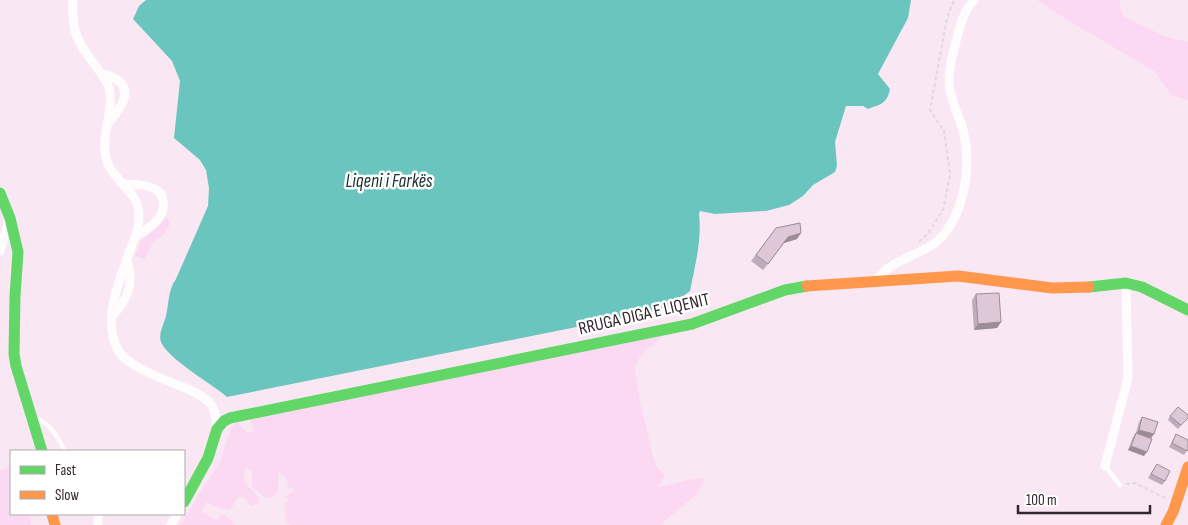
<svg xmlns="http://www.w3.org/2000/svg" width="1188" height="525" viewBox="0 0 1188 525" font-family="'Sofia Sans Condensed',sans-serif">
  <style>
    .green { fill: #fcd9f2 }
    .water { fill: #6ac5be }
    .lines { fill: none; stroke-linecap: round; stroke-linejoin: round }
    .path { stroke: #dfdade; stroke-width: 2; stroke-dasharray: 4 2.5; stroke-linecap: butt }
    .lane { stroke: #fefcfd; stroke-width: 4.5 }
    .street { stroke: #fefcfd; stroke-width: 9 }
    .fast { stroke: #63d668; stroke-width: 11 }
    .slow { stroke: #ff974d; stroke-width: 11 }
    .wall { fill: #bfacba }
    .shaded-wall { fill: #9b8c97 }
    .building { fill: #dec8d8; stroke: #9b8c97 }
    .labels { text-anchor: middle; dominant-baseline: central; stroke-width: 5; stroke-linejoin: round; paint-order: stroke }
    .street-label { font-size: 18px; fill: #32272f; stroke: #fff }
    .water-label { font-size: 19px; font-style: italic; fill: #1b312e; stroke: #fff }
  </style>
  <rect width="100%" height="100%" fill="#f9e8f4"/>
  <!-- green -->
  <path class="green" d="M1037,0h82l4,16 41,20 24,6v58l-17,-5 -17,-24 -85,-50z
    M166,218l5,4 -6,12 -12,8 -8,17 -10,-3 6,-15 13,-10z
    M670,331l-25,20 -6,7 -4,11 5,32 15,63 10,12 -7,11c14,-2 35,-11 47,-8l-7,14 -38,32h-370l-4,-4c0,-6 -2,-12 -1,-18l3,-2 -2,-5 9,-6 -3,-2h-4c-1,-7 -1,-14 -10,-15v18l-5,6 -7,1 -14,-11v-17l-6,-2c-6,12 3,20 12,28l1,7 -7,3 -9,-9h-4l-9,13 -7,-1 -17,-7 -4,10 16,9 2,-6h5l11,10h-55l22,-38 16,-23 12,-34 3,-6 4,-2 9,11 5,-1 3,-2 -6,-10z
    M11,465v49h20v11h-31v-54z"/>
  <!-- water -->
  <path class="water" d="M146,0h765l-3,18 -30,56 12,15c-3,15 -9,15 -22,20l-5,-3h-17l-11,36 2,24 -2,6 -22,13 -10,11 -14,9 -23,6 -51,3 -15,-3 -1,3c3,26 -4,52 -9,77l-24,18 -439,88c-16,-14 -58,-37 -66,-55 -3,-8 3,-18 5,-26 3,-13 2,-26 10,-37l32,-73 1,-18 -3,-18 -6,-10 -26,-22 6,-57 -8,-20 -39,-42 6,-13z"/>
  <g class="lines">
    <!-- path -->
    <path class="path" d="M919,242l9,-9 15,-23 7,-35 -6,-44 -14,-21 17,-92 7,-18
      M1126,484l9,-1 32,16"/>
    <!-- lane -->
    <path class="lane" d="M34,418c17,5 23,18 31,33
      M1105,466l15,19"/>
    <!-- street -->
    <path class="street" d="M73,0c-2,29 4,43 22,65 5,7 12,15 14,23 6,26 -12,52 0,78 8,16 29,28 30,47 1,15 -5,27 -10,40 -10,28 -26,66 -12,95 8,19 52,33 71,41 8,4 19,8 24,17 5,7 4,17 4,26
      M101,73c37,9 24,32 6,51
      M123,184c9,1 19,0 27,3 7,2 12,7 13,14 3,17 -14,27 -27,35
      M0,251l9,-31
      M878,280c5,-16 43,-26 57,-37 17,-13 27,-39 30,-60 3,-18 2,-39 -3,-57 -5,-14 -12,-27 -13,-43 -1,-14 4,-28 7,-42 4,-15 7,-29 18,-41
      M112,316c17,-17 22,-34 15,-56
      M1105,466l23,-88 -2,-95
      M98,514v11
      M171,525l6,-11"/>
    <!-- fast -->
    <path class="fast" d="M0,193l10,25 8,34 -3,44 -1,58 2,12 26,85
      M1089,287l37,-4 16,4 46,23
      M184,502l24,-44 9,-29 7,-8 6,-3 462,-94 93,-34 22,-4"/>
    <!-- slow -->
    <path class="slow" d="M807,286l151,-10 94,12 37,-1
      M52,514l3,11
      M1166,525l7,-13 15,-45"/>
  </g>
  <!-- wall -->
  <path class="wall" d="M776,228l21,11 -13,4 -21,27 -12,-9z
    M976,294l25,28 -4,6 -23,2 -2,-30z
    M1170,416l16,4 -8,9 -10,-9z
    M1142,417l12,17 -3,4 -7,-2v20l-16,-6 5,-13 3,-4 3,-11z
    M1176,434l12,15 -4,6 -15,-8z
    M1157,464l8,17 -3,4 -14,-7z"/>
  <!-- shaded-wall -->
  <path class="shaded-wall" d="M801,233l-4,6 -13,4 -21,27 25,-33z
    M1001,322l-4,6 -23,2 4,-6z
    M1139,430l15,4 -3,4 -15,-4z
    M1131,446l16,6 -3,4 -16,-6z"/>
  <!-- building -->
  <path class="building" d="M800,223l1,10 -13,4 -20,27 -12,-9 20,-27z
    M999,293l2,29 -23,2 -2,-30z
    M1178,407l10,8v3l-7,7 -11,-9z
    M1142,417l16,5 -4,12 -15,-4z
    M1136,433l16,6 -5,13 -16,-6z
    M1176,434l12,6v9l-1,2 -15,-8z
    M1157,464l13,7 -5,10 -14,-7z"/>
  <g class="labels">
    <!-- street labels -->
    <g class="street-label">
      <text transform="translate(644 314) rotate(-13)">RRUGA DIGA E LIQENIT</text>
    </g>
    <!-- water labels -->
    <g class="water-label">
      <text x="389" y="181">Liqeni i Farkës</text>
    </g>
  </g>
  <!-- legend -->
  <rect x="10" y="450" width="175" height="65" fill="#ffffff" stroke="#ada9ac"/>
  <rect x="20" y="466" width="25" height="8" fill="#63d668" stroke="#ada9ac"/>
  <text x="55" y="475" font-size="15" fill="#32272f">Fast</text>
  <rect x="20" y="491" width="25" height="8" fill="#ff974d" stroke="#ada9ac"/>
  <text x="55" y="500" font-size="15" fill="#32272f">Slow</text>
  <!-- scale -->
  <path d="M1018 505v8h132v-8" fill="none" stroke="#32272f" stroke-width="2.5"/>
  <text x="1026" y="505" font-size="15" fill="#32272f" stroke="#ffffff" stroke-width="4" paint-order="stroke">100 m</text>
</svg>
